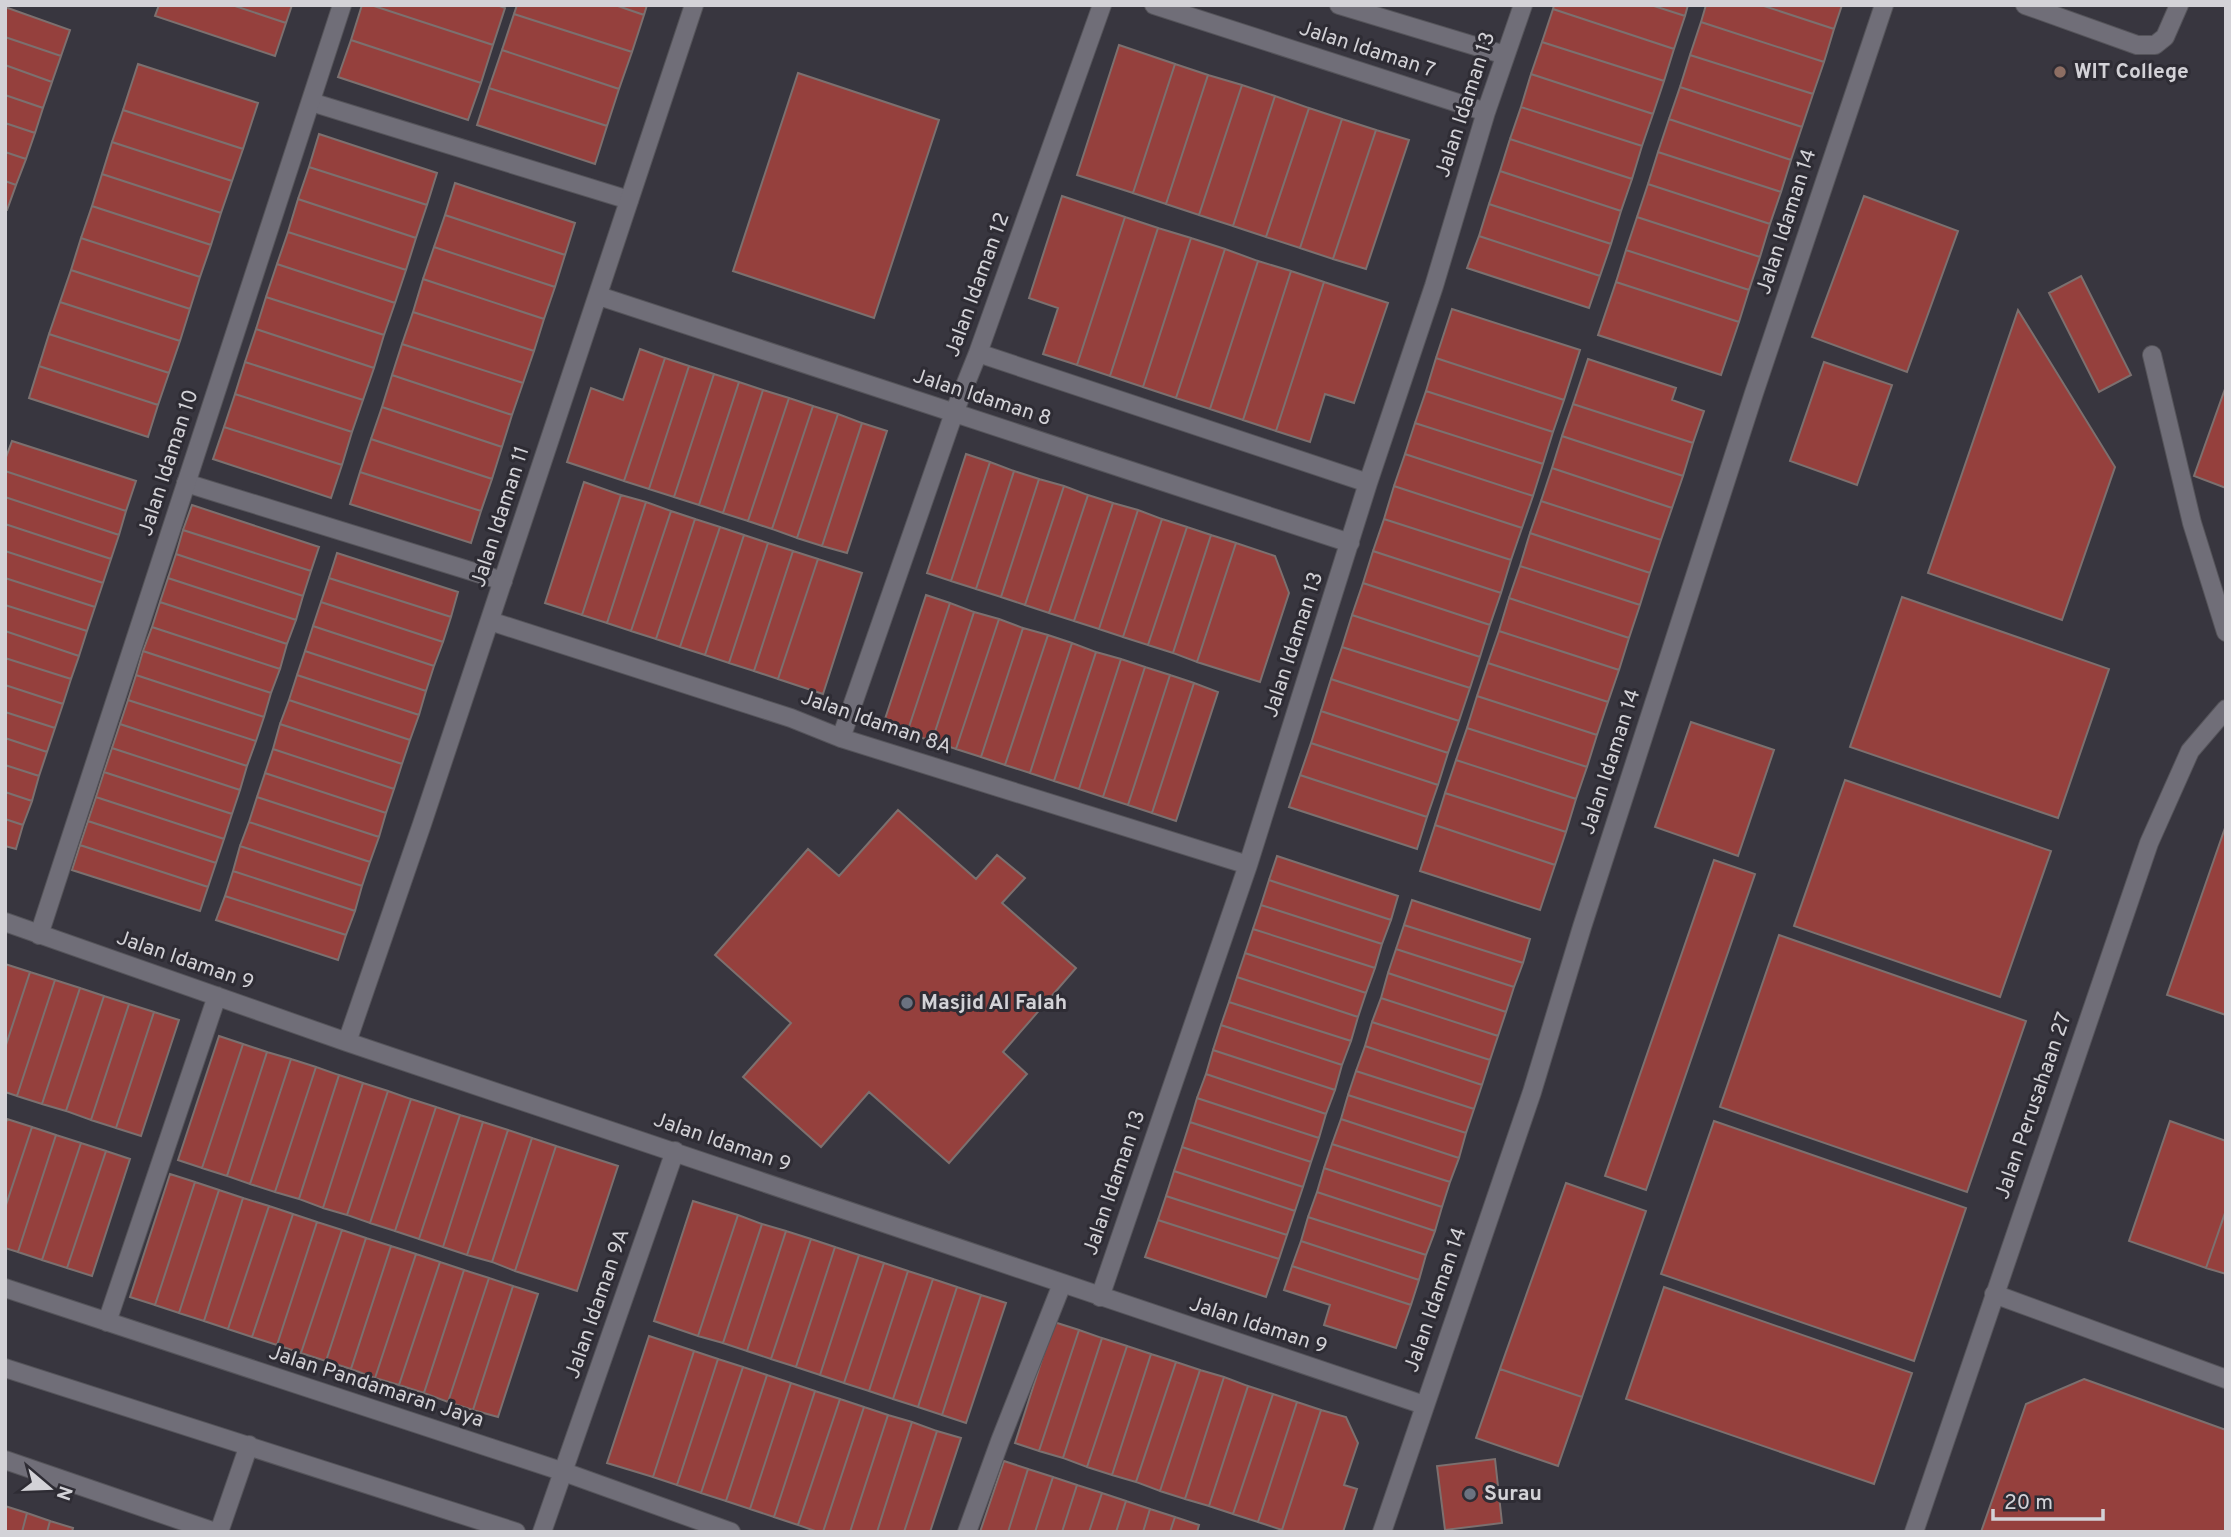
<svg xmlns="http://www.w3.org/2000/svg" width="2231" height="1537" viewBox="0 0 2231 1537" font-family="Overpass,sans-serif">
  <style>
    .building { fill: #95403d; stroke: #7c706f; stroke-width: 2 }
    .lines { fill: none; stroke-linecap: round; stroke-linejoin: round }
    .service-casing { stroke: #55545a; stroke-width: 20 }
    .minor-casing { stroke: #55545a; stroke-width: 20 }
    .service { stroke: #706e78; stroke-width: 18 }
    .minor { stroke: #706e78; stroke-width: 18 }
    .education-dot { fill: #8d6e63; stroke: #2e2c34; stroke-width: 2.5 }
    .worship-dot { fill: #6b7280; stroke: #2e2c34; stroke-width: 2.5 }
    .labels { text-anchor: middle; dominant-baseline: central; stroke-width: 6; stroke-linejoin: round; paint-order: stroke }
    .street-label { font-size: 21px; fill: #d3d2d7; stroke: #2e2c34 }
    .poi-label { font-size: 21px; font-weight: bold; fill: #d3d2d7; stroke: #2e2c34; text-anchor: start }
  </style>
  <rect width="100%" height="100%" fill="#38363f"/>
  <!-- building -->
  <path class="building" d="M159,5h73l54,18 -11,33 -120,-40z
    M232,5h60l-6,18z
    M362,5h9l122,40 -12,38 -130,-43z
    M371,5h126l8,3 -12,37z
    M517,5h98l29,10 -12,37 -118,-38z
    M615,5h32l-3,10z
    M1554,5h97l34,11 -11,33 -121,-40z
    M1651,5h37l-3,11z
    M1706,5h55l73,24 -10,33 -123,-40z
    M1761,5h81l-8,24z
    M5,7l65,23 -9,26 -56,-19z
    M1553,9l121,40 -10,32 -122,-39z
    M514,14l118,38 -13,37 -117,-39z
    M1701,22l123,40 -11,32 -123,-39z
    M5,37l56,19 -9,26 -47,-17z
    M351,40l130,43 -13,37 -130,-43z
    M1542,42l122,39 -11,33 -122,-40z
    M1119,45l56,19 -42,129 -56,-18z
    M502,50l117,39 -12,37 -118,-38z
    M1690,55l123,39 -11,33 -122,-40z
    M138,64l120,39 -15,46 -120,-39z
    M1175,64l33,11 -42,129 -33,-11z
    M5,65l47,17 -9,26 -38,-13z
    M798,73l141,47 -65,198 -141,-47z
    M1531,74l122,40 -11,32 -121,-39z
    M1208,75l34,10 -43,130 -33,-11z
    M1242,85l33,11 -42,130 -34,-11z
    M1680,87l122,40 -11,33 -122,-41z
    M489,88l118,38 -12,38 -118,-39z
    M5,95l38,13 -8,25 -30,-10z
    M1275,96l34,12 -43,129 -33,-11z
    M1521,107l121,39 -10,33 -122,-40z
    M1309,108l33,11 -42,129 -34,-11z
    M123,110l120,39 -11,32 -120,-39z
    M1342,119l34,11 -43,129 -33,-11z
    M1669,119l122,41 -10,32 -123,-40z
    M5,123l30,10 -9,26 -21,-7z
    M1376,130l33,10 -43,129 -33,-10z
    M319,134l118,39 -10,32 -118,-38z
    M1510,139l122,40 -11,32 -121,-40z
    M112,142l120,39 -11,32 -119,-39z
    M5,152l21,7 -10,26 -11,-4z
    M1658,152l123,40 -11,32 -122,-40z
    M309,167l118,38 -11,33 -118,-39z
    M1500,171l121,40 -10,33 -122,-40z
    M102,174l119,39 -10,32 -119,-39z
    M5,181l11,4 -9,25h-2z
    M455,183l120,40 -10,32 -120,-40z
    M1648,184l122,40 -10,33 -123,-40z
    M1062,196l63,21 -48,148 -34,-11 15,-46 -29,-10z
    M1864,196l94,35 -51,141 -95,-35z
    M298,199l118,39 -10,32 -118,-38z
    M1489,204l122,40 -11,32 -121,-40z
    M92,206l119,39 -11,32 -119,-39z
    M445,215l120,40 -10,32 -121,-40z
    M1125,217l33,11 -48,148 -33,-11z
    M1637,217l123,40 -11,33 -123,-40z
    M1158,228l33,10 -48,149 -33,-11z
    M288,232l118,38 -11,33 -118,-39z
    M1479,236l121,40 -11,32 -122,-40z
    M81,238l119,39 -10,32 -119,-39z
    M1191,238l34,11 -49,149 -33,-11z
    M434,247l121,40 -11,32 -121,-40z
    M1225,249l33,12 -48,148 -34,-11z
    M1626,250l123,40 -10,32 -123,-40z
    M1258,261l33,10 -48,149 -33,-11z
    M277,264l118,39 -11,32 -118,-38z
    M71,270l119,39 -10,32 -120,-39z
    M1291,271l33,11 -48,149 -33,-11z
    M2081,276l50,99 -32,17 -50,-99z
    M423,279l121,40 -10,32 -121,-39z
    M1324,282l64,21 -34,100 -29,-9 -15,48 -34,-11z
    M1616,282l123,40 -18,53 -123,-40z
    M266,297l118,38 -10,33 -118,-39z
    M60,302l120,39 -11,32 -120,-39z
    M1452,309l128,41 -16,50 -128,-42z
    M2018,310l97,157 -53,153 -134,-47z
    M413,312l121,39 -11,32 -121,-39z
    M256,329l118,39 -11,32 -118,-38z
    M49,334l120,39 -11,32 -119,-39z
    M402,344l121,39 -11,32 -120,-40z
    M640,349l25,9 -41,123 -57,-19 24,-74 32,12z
    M665,358l24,8 -40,123 -25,-8z
    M1436,358l128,42 -11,32 -127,-41z
    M1588,359l88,29 -4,12 32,11 -11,32 -120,-39z
    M245,362l118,38 -11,32 -117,-38z
    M1824,362l68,23 -35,100 -67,-24z
    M39,366l119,39 -10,32 -119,-39z
    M689,366l25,8 -40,123 -25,-8z
    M714,374l25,8 -40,123 -25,-8z
    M392,375l120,40 -10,32 -120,-40z
    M739,382l24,8 -40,123 -24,-8z
    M2226,386v102l-32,-12z
    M763,390l26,8 -41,123 -25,-8z
    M1426,391l127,41 -10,32 -128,-41z
    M235,394l117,38 -10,33 -118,-38z
    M789,398l24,8 -41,123 -24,-8z
    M1573,404l120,39 -10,33 -121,-40z
    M813,406l25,8 -41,124 -25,-9z
    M382,407l120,40 -10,32 -121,-40z
    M838,414l24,9 -40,123 -25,-8z
    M862,423l25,8 -40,122 -25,-7z
    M1415,423l128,41 -10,32 -128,-42z
    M224,427l118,38 -11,33 -118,-39z
    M1562,436l121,40 -11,32 -120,-40z
    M371,439l121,40 -11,32 -121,-39z
    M12,441l124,40 -10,30 -121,-40v-11z
    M966,454l24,8 -39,119 -24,-8z
    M1405,454l128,42 -11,32 -128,-42z
    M990,462l24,9 -38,118 -25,-8z
    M1552,468l120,40 -11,32 -120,-39z
    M5,471l121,40 -7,24 -114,-38z
    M1014,471l25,8 -38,118 -25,-8z
    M360,472l121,39 -10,32 -121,-39z
    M1039,479l25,7 -39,119 -24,-8z
    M584,482l37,13 -39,120 -37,-12z
    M1064,486l24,9 -39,118 -24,-8z
    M1394,486l128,42 -11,32 -127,-41z
    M621,495l25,7 -39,121 -25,-8z
    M1088,495l25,8 -39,118 -25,-8z
    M5,497l114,38 -8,24 -106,-35z
    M1541,501l120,39 -11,33 -120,-40z
    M646,502l25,9 -40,120 -24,-8z
    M1113,503l25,7 -39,119 -25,-8z
    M192,505l127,42 -8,24 -128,-41z
    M1138,510l24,9 -39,118 -24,-8z
    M671,511l24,8 -39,120 -25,-8z
    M695,519l25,8 -40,120 -24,-8z
    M1162,519l25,8 -39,118 -25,-8z
    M1384,519l127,41 -10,33 -128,-42z
    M5,524l106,35 -8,24 -98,-32z
    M720,527l24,8 -39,120 -25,-8z
    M1187,527l24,8 -38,118 -25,-8z
    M183,530l128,41 -8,25 -127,-42z
    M1530,533l120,40 -10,32 -120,-39z
    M744,535l24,8 -39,120 -24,-8z
    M1211,535l25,8 -39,119 -24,-9z
    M768,543l25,8 -39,120 -25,-8z
    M1236,543l39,13 14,37 -29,89 -63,-20z
    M5,551l98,32 -8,24 -90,-29z
    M793,551l25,8 -40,120 -24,-8z
    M1373,551l128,42 -11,32 -127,-42z
    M337,553l121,39 -7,25 -122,-39z
    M176,554l127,42 -7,24 -128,-42z
    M818,559l44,14 -39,121 -45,-15z
    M1520,566l120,39 -11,33 -120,-40z
    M5,578l90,29 -8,24 -82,-26z
    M168,578l128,42 -9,24 -127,-42z
    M329,578l122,39 -8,25 -122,-40z
    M1363,583l127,42 -10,32 -128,-42z
    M926,595l24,8 -43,130 -24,-8z
    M1902,597l207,72 -51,149 -208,-71z
    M1509,598l120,40 -10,32 -120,-39z
    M160,602l127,42 -7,25 -128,-42z
    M321,602l122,40 -9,24 -121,-40z
    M950,603l24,9 -42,129 -25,-8z
    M5,605l82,26 -8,25 -74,-25z
    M974,612l25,7 -43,130 -24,-8z
    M1352,615l128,42 -10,31 -128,-41z
    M999,619l24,9 -42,129 -25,-8z
    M313,626l121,40 -8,25 -121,-40z
    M152,627l128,42 -9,24 -128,-42z
    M1023,628l25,7 -43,130 -24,-8z
    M5,631l74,25 -8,23 -66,-21z
    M1499,631l120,39 -11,32 -120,-39z
    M1048,635l24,8 -42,130 -25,-8z
    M1072,643l24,9 -42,129 -24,-8z
    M1342,647l128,41 -11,33 -128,-42z
    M143,651l128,42 -7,24 -128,-42z
    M305,651l121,40 -7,24 -122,-40z
    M1096,652l25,7 -42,130 -25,-8z
    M5,658l66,21 -8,25 -58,-19z
    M1121,659l24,8 -42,130 -24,-8z
    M1488,663l120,39 -11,33 -120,-39z
    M1145,667l25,8 -42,130 -25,-8z
    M136,675l128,42 -8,24 -128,-41z
    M297,675l122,40 -9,25 -121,-40z
    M1170,675l24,8 -42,130 -24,-8z
    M1331,679l128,42 -11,32 -127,-42z
    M1194,683l24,9 -42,129 -24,-8z
    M5,685l58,19 -8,24 -50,-16z
    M1477,696l120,39 -10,32 -120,-39z
    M128,700l128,41 -9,25 -127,-42z
    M289,700l121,40 -8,24 -122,-40z
    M1321,711l127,42 -10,32 -127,-42z
    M5,712l50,16 -8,24 -42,-14z
    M1691,722l83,28 -36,106 -83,-29z
    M120,724l127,42 -7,24 -128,-42z
    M280,724l122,40 -8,25 -121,-40z
    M1467,728l120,39 -11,32 -120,-39z
    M5,738l42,14 -8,24 -34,-11z
    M1311,743l127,42 -11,32 -127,-42z
    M112,748l128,42 -8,24 -128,-42z
    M273,749l121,40 -8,24 -121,-40z
    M1456,760l120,39 -10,33 -121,-39z
    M5,765l34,11 -7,25 -27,-9z
    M104,772l128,42 -8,25 -128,-42z
    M265,773l121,40 -7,24 -122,-40z
    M1300,775l127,42 -10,32 -128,-42z
    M1845,780l206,71 -51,146 -206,-71z
    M5,792l27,9 -9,24 -18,-6z
    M1445,793l121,39 -11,33 -120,-40z
    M96,797l128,42 -8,24 -128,-42z
    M257,797l122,40 -9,25 -121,-40z
    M898,810l78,69 21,-24 28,23 -23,25 74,65 -73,84 24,22 -78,89 -80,-71 -48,55 -78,-70 48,-54 -76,-68 93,-106 31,27z
    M5,819l18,6 -7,24 -11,-3z
    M88,821l128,42 -8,24 -128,-42z
    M249,822l121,40 -8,24 -122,-40z
    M1435,825l120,40 -15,45 -120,-39z
    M2226,825v190l-59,-20z
    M80,845l128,42 -8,24 -128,-41z
    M240,846l122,40 -7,25 -122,-40z
    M1277,856l121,40 -7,24 -122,-40z
    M1714,860l41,14 -109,316 -41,-14z
    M233,871l122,40 -9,24 -121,-39z
    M1269,880l122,40 -9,24 -121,-39z
    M225,896l121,39 -8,25 -122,-40z
    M1412,900l118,39 -7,24 -119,-38z
    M1261,905l121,39 -7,24 -122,-39z
    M1404,925l119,38 -9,24 -118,-38z
    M1253,929l122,39 -9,25 -121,-40z
    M1779,935l247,86 -59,171 -247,-85z
    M1396,949l118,38 -8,25 -118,-39z
    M1245,953l121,40 -8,24 -121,-40z
    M5,964l25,8 -25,76z
    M30,972l25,8 -38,116 -12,-4v-44z
    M1388,973l118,39 -8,24 -117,-38z
    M1237,977l121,40 -7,24 -122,-39z
    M55,980l25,8 -38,116 -25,-8z
    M80,988l24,8 -38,115 -24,-7z
    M104,996l25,8 -38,116 -25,-9z
    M1381,998l117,38 -8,24 -118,-38z
    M1229,1002l122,39 -9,24 -121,-40z
    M129,1004l25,8 -38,116 -25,-8z
    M154,1012l25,8 -38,116 -25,-8z
    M1372,1022l118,38 -8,25 -117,-39z
    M1221,1025l121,40 -7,25 -122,-40z
    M219,1036l24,8 -41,124 -24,-8z
    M243,1044l24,8 -40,124 -25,-8z
    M1365,1046l117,39 -8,24 -118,-38z
    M1213,1050l122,40 -9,24 -120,-40z
    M267,1052l24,7 -41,125 -23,-8z
    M291,1059l25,8 -41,125 -25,-8z
    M316,1067l23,8 -40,124 -24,-7z
    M1356,1071l118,38 -8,24 -118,-38z
    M1206,1074l120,40 -7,24 -122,-40z
    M339,1075l24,8 -40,125 -24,-9z
    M363,1083l25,8 -41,124 -24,-7z
    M388,1091l23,8 -41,124 -23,-8z
    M1348,1095l118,38 -7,25 -118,-39z
    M1197,1098l122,40 -8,24 -121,-40z
    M411,1099l25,8 -41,124 -25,-8z
    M436,1107l24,8 -41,124 -24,-8z
    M460,1115l23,7 -40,125 -24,-8z
    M7,1119l25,8 -27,81v-82z
    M1341,1119l118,39 -9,24 -118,-38z
    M1714,1121l252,87 -52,153 -253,-87z
    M2170,1121l56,20v69l-20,58 -77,-27z
    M483,1122l25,8 -41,125 -24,-8z
    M1190,1122l121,40 -8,25 -121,-40z
    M32,1127l24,8 -38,117 -13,-4v-40z
    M508,1130l24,8 -40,124 -25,-7z
    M56,1135l25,8 -39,117 -24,-8z
    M532,1138l24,8 -41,125 -23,-9z
    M81,1143l25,8 -39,117 -25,-8z
    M1332,1144l118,38 -8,25 -118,-39z
    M556,1146l62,20 -41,125 -62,-20z
    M1182,1147l121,40 -8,24 -121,-40z
    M106,1151l24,8 -38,117 -25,-8z
    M1324,1168l118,39 -7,24 -118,-39z
    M1174,1171l121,40 -8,24 -121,-39z
    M170,1174l25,8 -40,123 -25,-8z
    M195,1182l24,8 -40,123 -24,-8z
    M1566,1183l80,28 -64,186 -82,-28z
    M219,1190l24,8 -39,123 -25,-8z
    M1317,1192l118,39 -9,24 -118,-38z
    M1166,1196l121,39 -8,24 -121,-39z
    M243,1198l26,8 -41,123 -24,-8z
    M693,1201l45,14 -40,121 -44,-15z
    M269,1206l24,8 -41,123 -24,-8z
    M2226,1210v64l-20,-6z
    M293,1214l24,8 -40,123 -25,-8z
    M738,1215l24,9 -39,119 -25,-7z
    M1308,1217l118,38 -7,25 -118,-39z
    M1158,1220l121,39 -13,38 -121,-40z
    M317,1222l25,8 -41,123 -24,-8z
    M762,1224l24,7 -39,120 -24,-8z
    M342,1230l24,8 -40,123 -25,-8z
    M786,1231l25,8 -40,120 -24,-8z
    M366,1238l25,8 -40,123 -25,-8z
    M811,1239l24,8 -39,120 -25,-8z
    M1301,1241l118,39 -8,25 -119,-39z
    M391,1246l25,8 -41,124 -24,-9z
    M835,1247l24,8 -39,120 -24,-8z
    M416,1254l24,8 -41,123 -24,-7z
    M859,1255l25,8 -40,120 -24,-8z
    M440,1262l24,8 -40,123 -25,-8z
    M884,1263l24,8 -39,120 -25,-8z
    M1292,1266l119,39 -15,43 -72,-23 6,-20 -46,-15z
    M464,1270l25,8 -41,124 -24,-9z
    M908,1271l25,8 -40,120 -24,-8z
    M489,1278l24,8 -40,124 -25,-8z
    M933,1279l24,8 -39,120 -25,-8z
    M513,1286l25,8 -40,123 -25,-7z
    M957,1287l24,8 -39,120 -24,-8z
    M1664,1287l248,86 -38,111 -248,-85z
    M981,1295l25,8 -40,120 -24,-8z
    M1054,1322l25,8 -40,121 -24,-8z
    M1079,1330l23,8 -39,120 -24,-7z
    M649,1336l45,15 -41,126 -46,-14z
    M1102,1338l25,8 -40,121 -24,-9z
    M1127,1346l24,8 -39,121 -25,-8z
    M694,1351l24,8 -41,126 -24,-8z
    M1151,1354l25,8 -40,120 -24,-7z
    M718,1359l25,8 -42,126 -24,-8z
    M1176,1362l24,8 -40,121 -24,-9z
    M743,1367l24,8 -41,126 -25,-8z
    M1500,1369l82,28 -24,69 -82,-28z
    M1200,1370l24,7 -39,122 -25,-8z
    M767,1375l24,8 -41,126 -24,-8z
    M1224,1377l24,9 -39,120 -24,-7z
    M2084,1379l142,51v102h-245l45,-128z
    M791,1383l24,8 -41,126 -24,-8z
    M1248,1386l25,8 -40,120 -24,-8z
    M815,1391l25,8 -42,126 -24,-8z
    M1273,1394l24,8 -39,120 -25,-8z
    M840,1399l24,8 -41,125h-5l-20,-7z
    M1297,1402l24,8 -39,120 -24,-8z
    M864,1407l24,8 -38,117h-27z
    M1321,1410l25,7 12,26 -14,42 13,4 -14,43h-56l-5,-2z
    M888,1415l24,7 -35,110h-27z
    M912,1422l25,9 -33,101h-27z
    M937,1431l24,7 -31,94h-26z
    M1495,1459l7,64 -57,7 -8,-64z
    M1004,1461l24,8 -20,63h-28z
    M1028,1469l25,8 -18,55h-27z
    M1053,1477l24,8 -15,47h-27z
    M1077,1485l25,8 -13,39h-27z
    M1102,1493l24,8 -10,31h-27z
    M1126,1501l24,8 -7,23h-27z
    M5,1506l22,7 -5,19h-17z
    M1150,1509l25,8 -5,15h-27z
    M27,1513l23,8 -3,11h-25z
    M1175,1517l24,8 -2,7h-27z
    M50,1521l23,7 -1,4h-25z"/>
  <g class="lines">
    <!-- service casing -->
    <g class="service-casing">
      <path id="service" d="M2025,5l112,40h18l10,-8 14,-32
        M311,102l318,98
        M2152,355l40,168 34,109
        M186,483l317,98"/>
    </g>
    <!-- minor casing -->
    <g class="minor-casing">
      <path id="minor" d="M1154,5l332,107
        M1339,5l166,50
        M599,296l751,247
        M978,353l390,130
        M490,621l301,97 50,20 407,127
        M841,738l113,-325 24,-60 124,-348
        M5,922l342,120 1077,363
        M39,935l303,-930
        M347,1042l75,-218 272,-819
        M5,1288l559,184 167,60
        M1994,1294l232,85
        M1100,1297l148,-432 120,-382 66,-197 52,-174 37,-107
        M107,1322l110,-326
        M5,1368l511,164
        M5,1460l210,72
        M219,1532l30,-87
        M542,1532l133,-381
        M967,1532l33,-91 62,-157
        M1382,1532l150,-440 50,-165 172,-534 130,-388
        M1914,1532l235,-689 41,-92 36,-42"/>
    </g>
    <!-- service -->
    <use href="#service" class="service"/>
    <!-- minor -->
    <use href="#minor" class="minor"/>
  </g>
  <!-- markers -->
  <circle class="education-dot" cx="2060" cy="72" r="7"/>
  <g class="worship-dot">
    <circle cx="907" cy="1003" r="7"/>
    <circle cx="1470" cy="1494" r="7"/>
  </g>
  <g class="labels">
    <!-- street labels -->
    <g class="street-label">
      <text transform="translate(1367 50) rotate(18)">Jalan Idaman 7</text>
      <text transform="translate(1466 105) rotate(-72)">Jalan Idaman 13</text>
      <text transform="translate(1787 222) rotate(-72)">Jalan Idaman 14</text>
      <text transform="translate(978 285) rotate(-70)">Jalan Idaman 12</text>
      <text transform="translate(982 398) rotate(18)">Jalan Idaman 8</text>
      <text transform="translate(169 463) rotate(-72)">Jalan Idaman 10</text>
      <text transform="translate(501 517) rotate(-72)">Jalan Idaman 11</text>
      <text transform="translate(1294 645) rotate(-72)">Jalan Idaman 13</text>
      <text transform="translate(876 723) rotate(19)">Jalan Idaman 8A</text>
      <text transform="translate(1611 762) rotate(-72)">Jalan Idaman 14</text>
      <text transform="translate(185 961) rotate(19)">Jalan Idaman 9</text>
      <text transform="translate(2034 1106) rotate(-71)">Jalan Perusahaan 27</text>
      <text transform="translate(722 1143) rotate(19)">Jalan Idaman 9</text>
      <text transform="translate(1115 1183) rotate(-71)">Jalan Idaman 13</text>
      <text transform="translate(1436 1300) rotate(-71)">Jalan Idaman 14</text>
      <text transform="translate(598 1304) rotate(-71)">Jalan Idaman 9A</text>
      <text transform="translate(1258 1326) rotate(18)">Jalan Idaman 9</text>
      <text transform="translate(376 1387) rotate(18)">Jalan Pandamaran Jaya</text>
    </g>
    <!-- poi labels -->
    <g class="poi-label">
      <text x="2074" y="72">WIT College</text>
      <text x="921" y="1003">Masjid Al Falah</text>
      <text x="1484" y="1494">Surau</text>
    </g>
  </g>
  <!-- border -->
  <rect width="2231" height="1537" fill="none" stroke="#d3d2d7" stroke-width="14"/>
  <!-- north arrow -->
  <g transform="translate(49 1488) rotate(109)" stroke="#2e2c34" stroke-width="5" paint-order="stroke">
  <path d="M0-5L12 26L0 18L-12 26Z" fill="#d3d2d7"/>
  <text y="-10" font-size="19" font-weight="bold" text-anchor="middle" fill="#d3d2d7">N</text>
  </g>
  <!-- scale -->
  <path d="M1993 1509v10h110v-10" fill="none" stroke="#d3d2d7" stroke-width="3.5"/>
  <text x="2004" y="1509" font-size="21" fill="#d3d2d7" stroke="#2e2c34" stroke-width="5" paint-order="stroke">20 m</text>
</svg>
